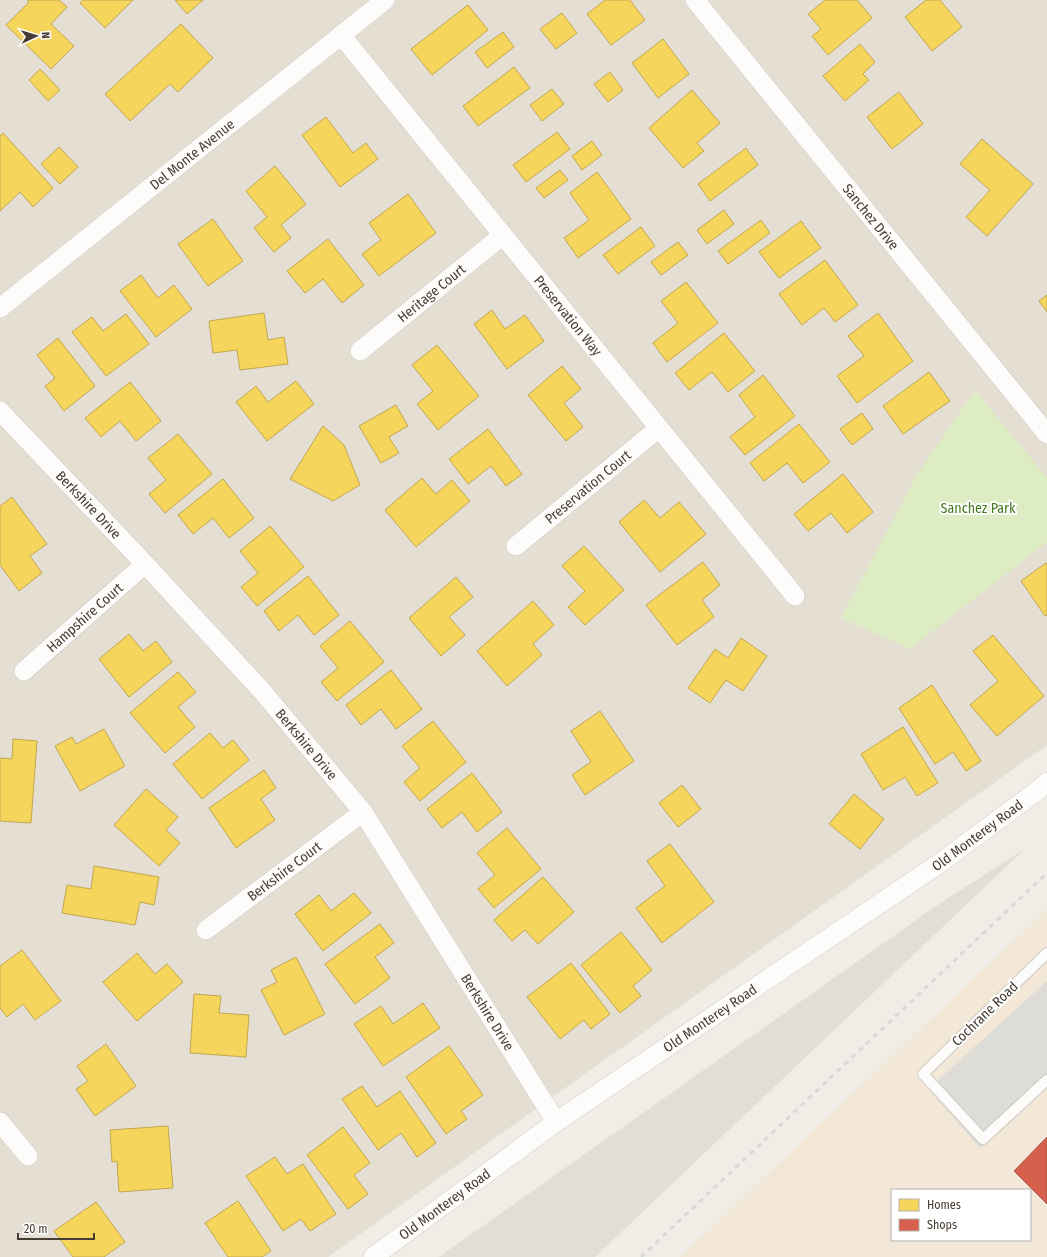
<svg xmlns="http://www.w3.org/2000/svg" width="1047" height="1257" viewBox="0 0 1047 1257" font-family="'Fira Sans Condensed',sans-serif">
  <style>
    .residential { fill: #e4ded3 }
    .commercial { fill: #f3e8d7; fill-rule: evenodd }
    .industrial { fill: #e2ded7 }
    .green { fill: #ddecc3 }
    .parking { fill: #dedcd6 }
    .homes { fill: #f6d55c; stroke: #c1a750 }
    .shops { fill: #d6604d; stroke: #aa5645 }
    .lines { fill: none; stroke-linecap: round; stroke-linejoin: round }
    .service-casing { stroke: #cdcac4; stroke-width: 12 }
    .minor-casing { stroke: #cdcac4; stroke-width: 20 }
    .service { stroke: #fdfcfb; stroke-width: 10 }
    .minor { stroke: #fdfcfb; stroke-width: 19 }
    .rail { stroke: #d8d8d7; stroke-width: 3; stroke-dasharray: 5 5; stroke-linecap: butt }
    .labels { text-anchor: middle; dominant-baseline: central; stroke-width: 4; stroke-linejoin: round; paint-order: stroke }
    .street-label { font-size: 14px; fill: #453d33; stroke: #fff }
    .park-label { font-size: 14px; fill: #457a22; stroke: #fff }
  </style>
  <rect width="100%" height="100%" fill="#efede6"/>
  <!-- residential -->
  <path class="residential" d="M0,0h1047v745l-719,512h-328z"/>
  <!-- commercial -->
  <path class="commercial" d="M1047,909v348h-367zM892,1190h138v50h-138z"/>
  <!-- industrial -->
  <path class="industrial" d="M1026,848l-431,409h-156l497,-351z"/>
  <!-- green -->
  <path class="green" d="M975,390l72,88v64l-137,107 -69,-31 75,-142z"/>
  <!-- parking -->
  <path class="parking" d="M1047,981v107l-67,60 -52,-59z"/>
  <!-- homes -->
  <path class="homes" d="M27,0h32l8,7 -16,17 23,22 -23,23 -45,-44 23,-23z
    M83,0h50l-28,28 -25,-25z
    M175,0h28l-16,14z
    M605,0h25l15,20 -34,25 -24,-31z
    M825,0h32l15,18 -44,37 -16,-19 9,-7 -13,-15z
    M926,0h14l22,27 -30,24 -27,-34z
    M468,5l20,25 -56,45 -21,-26z
    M562,13l15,20 -21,16 -16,-20z
    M181,24l32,34 -35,34 -8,-8 -40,37 -25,-27z
    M503,32l11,15 -27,21 -12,-16z
    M663,39l26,35 -31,24 -26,-35z
    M860,44l15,18 -12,12 6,6 -24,21 -22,-25z
    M514,67l16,21 -52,38 -15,-20z
    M40,69l20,21 -12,11 -19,-21z
    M610,72l13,18 -15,12 -14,-18z
    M552,89l12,15 -22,17 -12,-16z
    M692,90l28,33 -23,20 7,8 -21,17 -34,-40z
    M899,92l24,32 -31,25 -25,-32z
    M326,117l27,36 13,-10 12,16 -38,28 -38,-52z
    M557,132l13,17 -44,33 -13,-17z
    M3,133l50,55 -20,19 -13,-15 -20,19v-75z
    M982,139l51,45 -46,52 -21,-19 24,-27 -30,-26z
    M592,141l10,14 -20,15 -10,-14z
    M59,147l19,20 -18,17 -19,-20z
    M746,148l12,17 -48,36 -12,-17z
    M275,166l31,38 -25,21 10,13 -17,14 -20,-24 13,-11 -21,-26z
    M560,170l8,10 -24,18 -8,-10z
    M597,172l34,47 -53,39 -14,-20 25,-18 -19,-27z
    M408,194l28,39 -57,43 -17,-22 19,-14 -12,-17z
    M724,210l10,14 -27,20 -10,-14z
    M213,219l30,42 -35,25 -30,-42z
    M761,220l9,13 -42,31 -10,-13z
    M801,221l20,27 -42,30 -20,-26z
    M641,227l14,19 -37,28 -15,-19z
    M328,239l36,46 -22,18 -19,-24 -18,14 -18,-22z
    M678,242l10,13 -27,20 -10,-13z
    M825,260l33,45 -23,17 -11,-14 -22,17 -23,-31z
    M141,275l17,23 16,-13 18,24 -36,28 -36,-46z
    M686,282l32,41 -51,39 -14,-19 25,-20 -17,-22z
    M1047,295v17l-8,-11z
    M492,310l13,19 20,-14 19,26 -37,28 -33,-45z
    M264,313l4,27 16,-3 4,27 -48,6 -3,-20 -24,3 -4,-32z
    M878,313l35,48 -56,42 -20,-27 27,-20 -16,-20z
    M126,314l23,30 -43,32 -34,-44 20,-15 11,14z
    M724,333l31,38 -27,21 -16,-20 -23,18 -14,-17z
    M58,338l37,48 -31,25 -19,-25 10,-8 -18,-23z
    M437,345l42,51 -41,34 -21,-26 16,-13 -21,-26z
    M562,366l19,23 -17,14 19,24 -17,14 -38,-46z
    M929,372l21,29 -47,33 -20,-28z
    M763,375l32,41 -50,39 -15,-18 25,-20 -16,-22z
    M296,381l18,23 -47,37 -31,-39 20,-16 12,16z
    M130,382l31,39 -25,20 -16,-20 -19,16 -16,-19z
    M396,405l12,21 -19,11 10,16 -18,10 -22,-37z
    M862,413l11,16 -21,16 -12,-16z
    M799,424l31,38 -27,21 -16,-20 -23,18 -14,-18z
    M323,426l21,19 16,40 -27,16 -43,-22z
    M488,429l34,45 -16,12 -15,-20 -23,18 -19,-25z
    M178,434l34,40 -47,39 -16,-19 17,-14 -18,-22z
    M843,474l30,38 -26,21 -16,-20 -23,18 -14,-17z
    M422,478l14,16 16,-14 18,21 -54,46 -31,-37z
    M223,479l31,39 -25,20 -16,-20 -20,16 -15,-19z
    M12,497l35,47 -17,12 12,17 -23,18 -19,-26v-59z
    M644,500l16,18 19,-16 27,32 -46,38 -41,-50z
    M270,526l34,41 -47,39 -16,-19 17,-14 -18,-22z
    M584,546l40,44 -39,35 -17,-18 17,-16 -23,-25z
    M703,562l17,23 -18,15 12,17 -37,28 -31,-40z
    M1046,563l1,1v51l-2,1 -24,-35z
    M308,576l31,39 -25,20 -16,-20 -19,16 -15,-20z
    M456,577l17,20 -24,20 16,18 -24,21 -32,-38z
    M533,601l21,24 -21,19 9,11 -35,31 -30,-35z
    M350,621l34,41 -47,39 -16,-19 17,-14 -18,-22z
    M129,634l14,17 13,-10 16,21 -43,35 -30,-38z
    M993,635l51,61 -47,40 -27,-31 28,-24 -25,-30z
    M741,638l26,18 -24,35 -17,-11 -16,23 -22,-15 27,-39 13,9z
    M391,670l31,39 -26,20 -15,-20 -20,16 -15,-20z
    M178,672l18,20 -18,15 17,20 -30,26 -35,-40z
    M932,685l49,76 -15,10 -13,-19 -18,12 -36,-56z
    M600,711l34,50 -49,34 -13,-20 19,-13 -20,-31z
    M433,721l33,41 -46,39 -16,-19 16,-14 -18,-22z
    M903,727l35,56 -21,13 -12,-19 -22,13 -22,-36z
    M104,729l21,37 -45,25 -25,-45 17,-9 4,7z
    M210,733l13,15 10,-8 16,20 -47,39 -29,-35z
    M13,739l24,2 -6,82 -31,-2v-63l12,1z
    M264,770l12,18 -15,11 14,21 -39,28 -27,-40z
    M472,773l30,39 -25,20 -15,-20 -20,16 -15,-19z
    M682,785l19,24 -23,18 -19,-24z
    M146,789l32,28 -12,13 14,13 -21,23 -45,-41z
    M854,794l30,25 -24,30 -31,-25z
    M507,828l34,41 -47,39 -16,-19 17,-14 -18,-22z
    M670,844l44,58 -52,41 -26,-35 29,-22 -18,-25z
    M94,866l65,11 -5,28 -14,-3 -5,23 -73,-12 5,-28 24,4z
    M543,877l31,35 -36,32 -13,-14 -13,11 -18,-21z
    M354,893l17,20 -48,38 -28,-37 24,-19 12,16z
    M380,924l14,19 -19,14 15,21 -35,26 -30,-40z
    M621,932l31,38 -19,16 8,10 -21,17 -39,-48z
    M22,950l39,51 -26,19 -12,-16 -16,13 -7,-9v-42z
    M137,953l18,21 12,-10 16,18 -46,39 -34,-39z
    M296,957l29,57 -41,21 -23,-45 16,-8 -6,-12z
    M571,963l39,51 -19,15 -7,-9 -24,19 -33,-42z
    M194,994l27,2 -2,17 30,2 -3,42 -56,-4z
    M423,1003l17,25 -57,38 -29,-42 27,-18 12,18z
    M106,1044l30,42 -41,30 -19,-27 12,-8 -11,-15z
    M449,1046l34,49 -22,16 6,8 -21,15 -40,-57z
    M362,1086l15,21 23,-16 36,52 -19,14 -16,-24 -23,17 -36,-51z
    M168,1126l5,62 -54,4 -2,-31 -5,1 -2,-32z
    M343,1127l27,36 -16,12 14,19 -20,15 -41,-54z
    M275,1157l12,17 16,-10 33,50 -26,17 -9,-12 -18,12 -37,-55z
    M238,1201l33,50 -9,6h-34l-23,-34z
    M96,1202l29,40 -21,15h-31l-19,-26z"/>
  <!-- shops -->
  <path class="shops" d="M1047,1137v67l-33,-33z"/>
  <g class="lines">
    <!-- service casing -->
    <g class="service-casing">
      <path id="service" d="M1047,953l-124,121 60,65 64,-59"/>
    </g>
    <!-- minor casing -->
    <g class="minor-casing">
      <g id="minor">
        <path id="s1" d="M695,0l352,434"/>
        <path id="s2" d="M341,35l454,561"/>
        <path id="s3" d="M0,308l385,-308"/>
        <path id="s4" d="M360,351l143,-116"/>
        <path id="s5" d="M0,411l145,153 117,127 101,121 193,310"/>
        <path id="s6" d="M516,546l143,-118"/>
        <path id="s7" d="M24,671l121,-107"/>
        <path id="s8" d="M206,930l157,-118"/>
        <path d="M0,1122l28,34"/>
        <path id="s9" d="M373,1257l183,-135 384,-259 97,-72 10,-9"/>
      </g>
    </g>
    <!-- service -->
    <use href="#service" class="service"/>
    <!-- minor -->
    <use href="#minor" class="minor"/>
    <!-- rail -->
    <path class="rail" d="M641,1257l406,-384"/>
  </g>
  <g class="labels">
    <!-- street labels -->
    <g class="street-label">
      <text stroke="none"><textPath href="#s3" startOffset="246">Del Monte Avenue</textPath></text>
      <text stroke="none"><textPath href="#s1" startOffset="279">Sanchez Drive</textPath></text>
      <text stroke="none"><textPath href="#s4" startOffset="92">Heritage Court</textPath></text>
      <text stroke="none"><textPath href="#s2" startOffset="361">Preservation Way</textPath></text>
      <text stroke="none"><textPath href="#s6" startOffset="93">Preservation Court</textPath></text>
      <text stroke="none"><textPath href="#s5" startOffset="129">Berkshire Drive</textPath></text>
      <text stroke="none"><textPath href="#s7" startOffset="81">Hampshire Court</textPath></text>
      <text stroke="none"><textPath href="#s5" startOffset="453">Berkshire Drive</textPath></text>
      <text stroke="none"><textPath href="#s9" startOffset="737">Old Monterey Road</textPath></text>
      <text stroke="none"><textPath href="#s8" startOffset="98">Berkshire Court</textPath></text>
      <text stroke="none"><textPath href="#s5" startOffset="777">Berkshire Drive</textPath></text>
      <text transform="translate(985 1014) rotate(-44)">Cochrane Road</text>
      <text stroke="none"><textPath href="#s9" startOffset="413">Old Monterey Road</textPath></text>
      <text stroke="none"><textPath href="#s9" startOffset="89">Old Monterey Road</textPath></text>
    </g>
    <!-- park labels -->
    <g class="park-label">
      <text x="978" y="508">Sanchez Park</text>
    </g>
  </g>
  <!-- legend -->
  <rect x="891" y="1189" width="140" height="52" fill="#ffffff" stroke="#b5b1ad"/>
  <rect x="899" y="1199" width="20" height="12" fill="#f6d55c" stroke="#b5b1ad"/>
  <text x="927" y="1209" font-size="12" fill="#453d33">Homes</text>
  <rect x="899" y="1219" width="20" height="12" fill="#d6604d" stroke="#b5b1ad"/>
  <text x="927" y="1229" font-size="12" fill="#453d33">Shops</text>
  <!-- north arrow -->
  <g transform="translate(36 36) rotate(86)" stroke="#ffffff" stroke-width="3" paint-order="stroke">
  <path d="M0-3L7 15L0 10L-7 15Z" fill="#453d33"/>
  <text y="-6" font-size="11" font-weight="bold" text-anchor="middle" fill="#453d33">N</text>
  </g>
  <!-- scale -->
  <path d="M18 1233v6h76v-6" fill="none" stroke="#453d33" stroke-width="2"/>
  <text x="24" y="1233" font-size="12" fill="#453d33" stroke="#ffffff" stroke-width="3" paint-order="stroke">20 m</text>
</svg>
